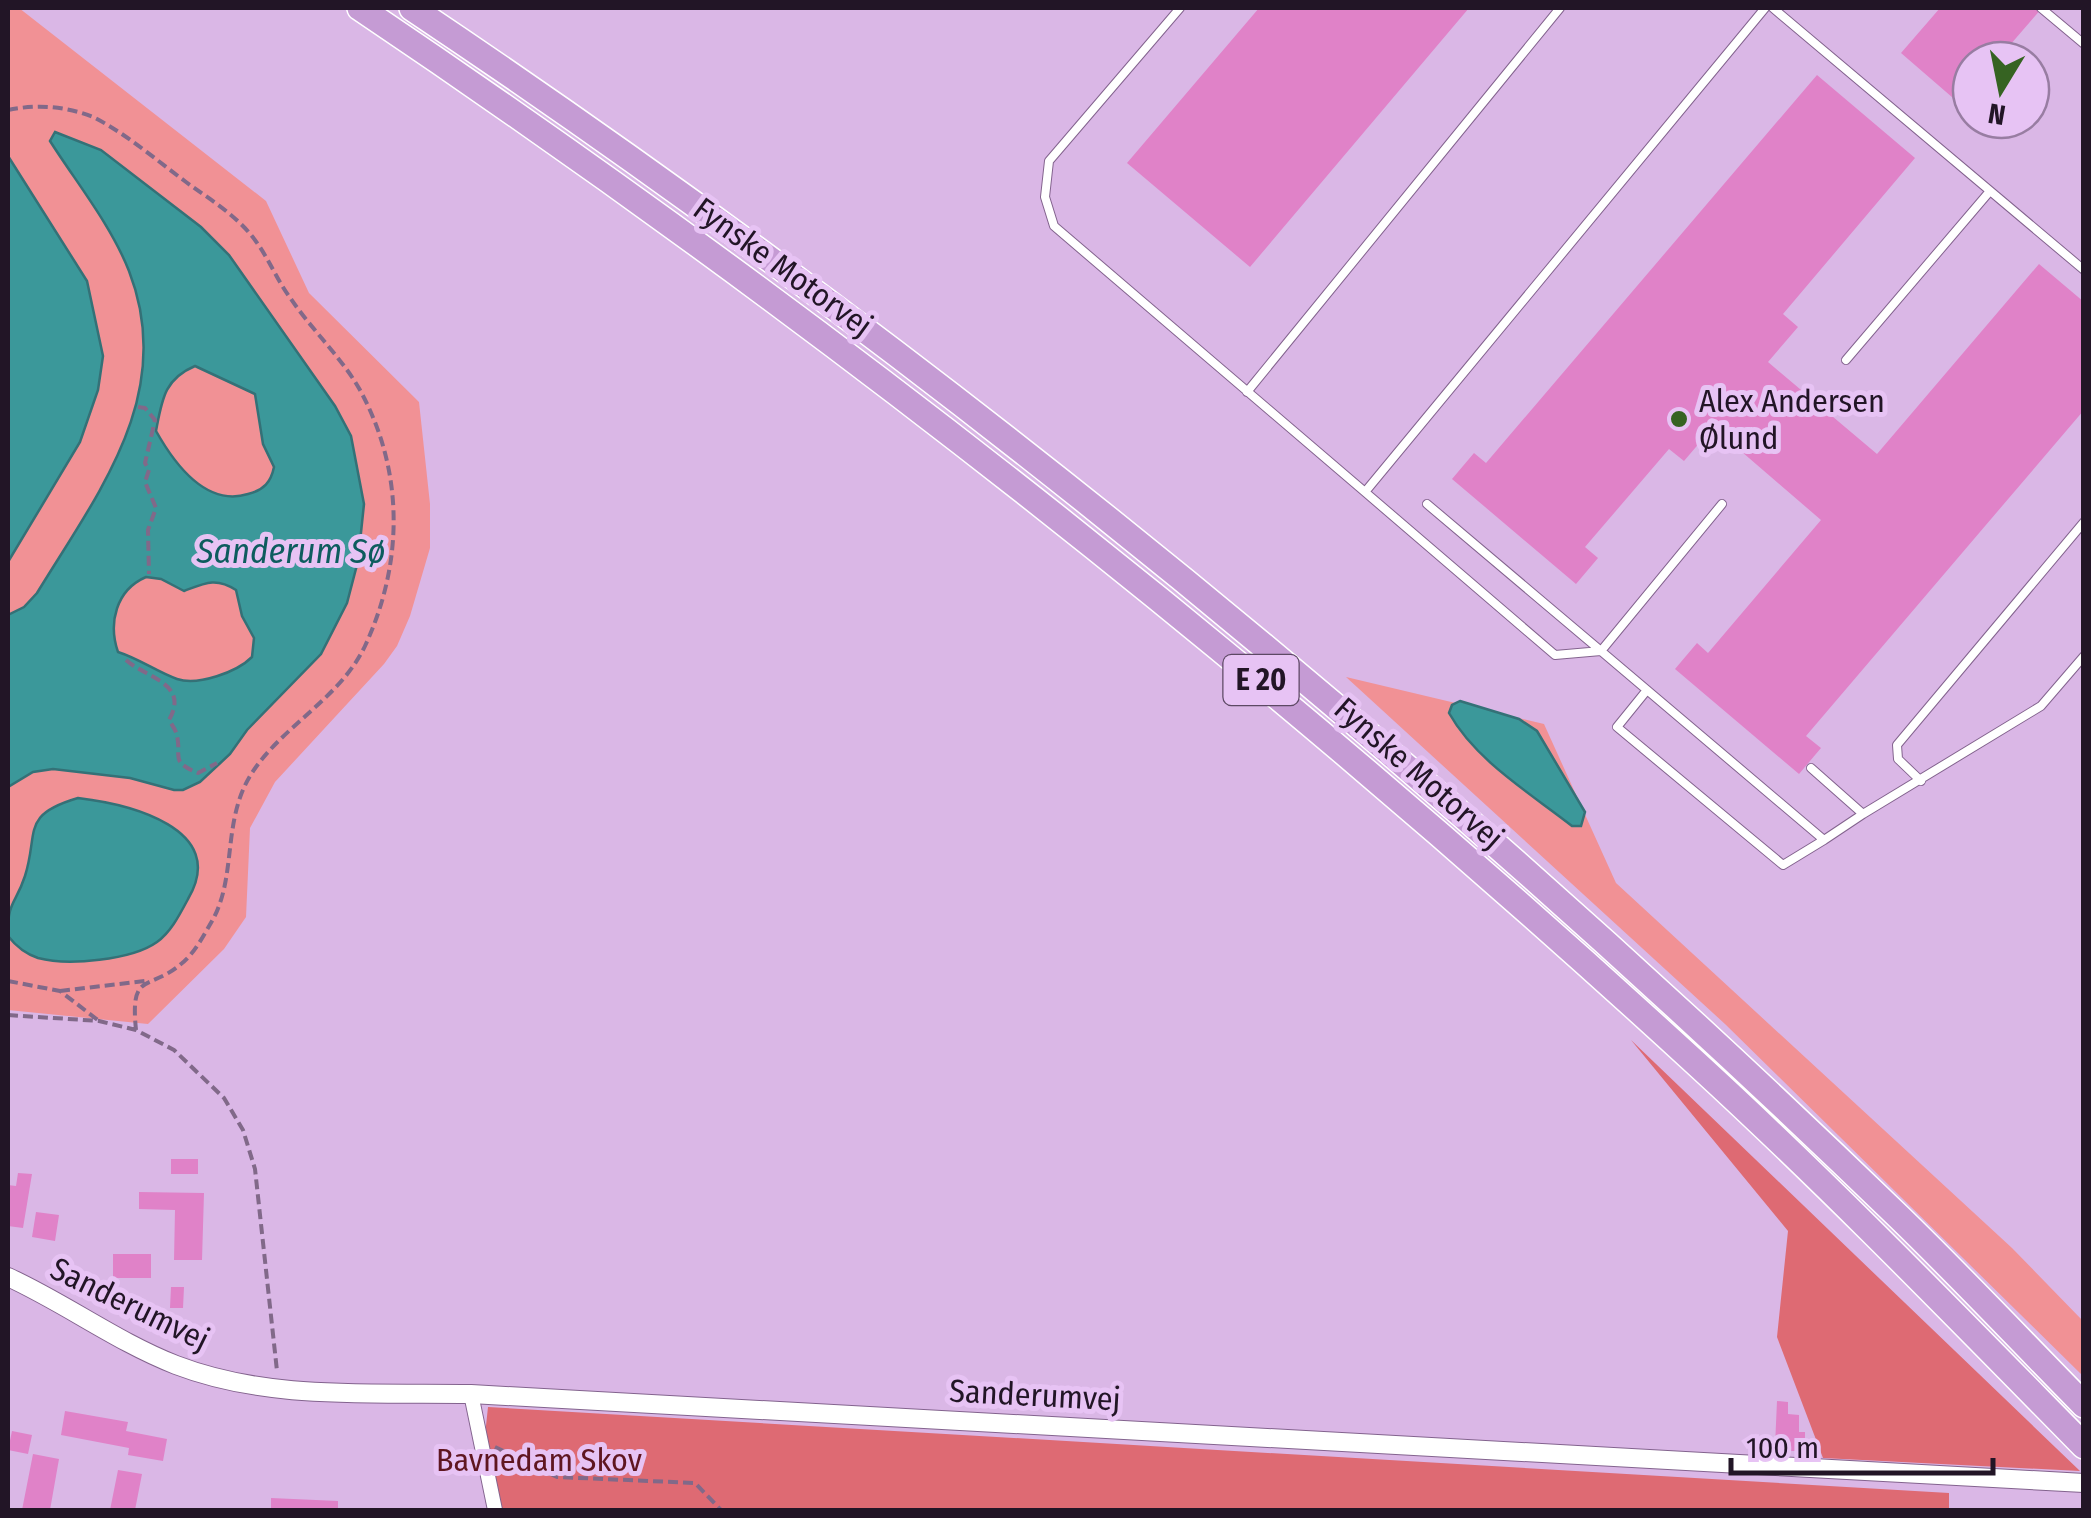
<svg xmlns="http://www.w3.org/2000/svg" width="2091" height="1518" viewBox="0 0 2091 1518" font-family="'Fira Sans Condensed',sans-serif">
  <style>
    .green { fill: #f19195 }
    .forest { fill: #de6a73 }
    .water { fill: #3b989a; stroke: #347177; stroke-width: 2.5; fill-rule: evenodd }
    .building { fill: #e082c8 }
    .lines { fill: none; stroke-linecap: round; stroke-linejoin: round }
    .service-casing { stroke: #83638e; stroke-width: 10 }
    .minor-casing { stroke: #83638e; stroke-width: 16 }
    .tertiary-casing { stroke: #83638e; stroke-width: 20 }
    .motorway-casing { stroke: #fff; stroke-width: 28 }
    .path { stroke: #816989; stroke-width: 4; stroke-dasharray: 10 5; stroke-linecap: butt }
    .service { stroke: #fff; stroke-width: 8 }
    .minor { stroke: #fff; stroke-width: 14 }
    .tertiary { stroke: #fff; stroke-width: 18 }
    .motorway { stroke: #c59bd4; stroke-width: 25 }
    .poi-dot { fill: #366322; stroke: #e7c3f4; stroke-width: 4 }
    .labels { text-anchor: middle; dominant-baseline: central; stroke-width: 10; stroke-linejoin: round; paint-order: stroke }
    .shield { fill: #e7c3f4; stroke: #5d4964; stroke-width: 2.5 }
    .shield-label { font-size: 30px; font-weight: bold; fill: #221526 }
    .street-label { font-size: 32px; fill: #221526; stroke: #e7c3f4 }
    .poi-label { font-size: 32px; fill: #221526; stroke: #e7c3f4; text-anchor: start }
    .park-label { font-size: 32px; fill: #5f1620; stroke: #e7c3f4 }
    .water-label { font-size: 35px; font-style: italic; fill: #0d5c5e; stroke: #e7c3f4 }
  </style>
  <rect width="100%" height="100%" fill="#dab7e6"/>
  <!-- green -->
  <path class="green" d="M8,8h11l247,193 43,92 110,109 11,102v44l-20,68 -13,30 -13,18 -109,118 -25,46 -4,89 -22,32 -76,75 -140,-14z
    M1346,677l198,47 72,159 396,365 71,73v55l-358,-352z"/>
  <!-- forest -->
  <path class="forest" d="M1631,1040l449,431 -257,-13 -46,-121 11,-106z
    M488,1407l1461,86v17h-1452l-14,-56z"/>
  <!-- water -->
  <path class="water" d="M55,132l46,18 100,77 28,28 106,151 16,30 13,68 -6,57 -11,42 -26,51 -74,76 -17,24 -30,28 -17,8h-9l-44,-12 -77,-9 -20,3 -25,15v-172l16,-8 13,-14c61,-100 140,-199 92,-322 -18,-46 -53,-89 -79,-130zM195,366l60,28 8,50 11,23c-3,15 -10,23 -26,27 -42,13 -74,-31 -92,-63 6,-31 8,-52 39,-65zM146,577l15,2 23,12c21,-8 32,-14 52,-1l6,26 12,22 -2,19c-15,15 -54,29 -75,22 -20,-7 -37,-20 -59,-27 -10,-29 -2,-62 28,-75z
    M8,156l79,125 16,75 -5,34 -18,52 -72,120z
    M1460,701l59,18 18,12 48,81 -4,14h-9c-42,-33 -96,-65 -123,-113l3,-8z
    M78,798c50,6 152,30 110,101 -8,15 -17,33 -31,43 -25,18 -89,24 -119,16 -12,-4 -23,-13 -30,-22 -1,-35 8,-32 17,-60 14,-44 -5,-61 53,-78z"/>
  <!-- building -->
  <path class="building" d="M1259,8h210l-219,259 -123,-104z
    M1940,8h102l-45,52h-26v30l-11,14 -59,-51z
    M1817,75l98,83 -132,156 15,13 -30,35 109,92 162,-190 45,38v108l-278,326 15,12 -22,26 -124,-105 22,-26 11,10 113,-133 -108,-93 -29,34 -15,-12 -84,98 13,11 -22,26 -124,-105 22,-26 12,10z
    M171,1159h27v15h-27z
    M18,1173l14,1 -9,54 -15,-2v-41l8,1z
    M139,1192l65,1 -2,67h-28l1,-50 -36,-1z
    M36,1212l23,3 -4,26 -23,-4z
    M113,1254h38v24h-38z
    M171,1287h13l-1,21h-13z
    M1777,1401l11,1v12l11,1v17h6v19h-22l1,-5h-9z
    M65,1411l63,11 -2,9 41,8 -4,22 -35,-6 1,-7 -68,-13z
    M12,1431l20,4 -4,19 -20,-4z
    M33,1454l26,5 -9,51h-28z
    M118,1470l24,4 -7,36h-25z
    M271,1498l67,3v9h-67z"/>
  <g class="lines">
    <!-- service casing -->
    <g class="service-casing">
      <path id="service" d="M1180,8l-131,153 -4,36 9,29 311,266
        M1765,8l-400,484 190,163 46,-4 223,189 39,-26 -52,-46
        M1773,8l311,262
        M2041,8l43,36
        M1846,360l144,-169
        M1247,392l313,-384
        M1427,504l174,147 121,-147
        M1647,690l-30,37 166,138 41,-25
        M1921,781l-23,-22 -1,-14 187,-223
        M1863,814l178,-108 43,-50"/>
    </g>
    <!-- minor casing -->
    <g class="minor-casing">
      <path id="minor" d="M471,1394l24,116"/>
    </g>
    <!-- tertiary casing -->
    <g class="tertiary-casing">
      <path id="tertiary" d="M8,1277c57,26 109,65 168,88 94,36 196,27 295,29l1613,89"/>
    </g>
    <!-- motorway casing -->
    <g class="motorway-casing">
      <path id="motorway" d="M360,8c473,318 918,671 1338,1057 133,122 259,252 386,381
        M412,8c532,356 1027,764 1487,1209 63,61 123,125 185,188"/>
    </g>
    <!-- path -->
    <path class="path" d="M8,110c29,-6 57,-4 85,7 34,17 63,43 93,65 22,16 48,32 65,53 16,19 25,44 40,64 21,31 51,59 69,91 44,81 44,172 5,256 -25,53 -85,81 -115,130 -28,47 -13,101 -38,145 -8,14 -18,33 -31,43 -33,28 -51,6 -45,66
      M138,407l7,1 10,12 -10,43 4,7 -4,12 11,26 -8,22 1,44
      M126,660c20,18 64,23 43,60 3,5 7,10 8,16 5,21 -8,25 21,37l19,-10
      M8,981l52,10 39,30
      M60,991l85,-10
      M8,1015l91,6 37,9 38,20 50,48 19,32 12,39 22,202
      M495,1447l62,30 138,6 26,27
      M941,1510h169"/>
    <!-- service -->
    <use href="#service" class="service"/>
    <!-- minor -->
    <use href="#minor" class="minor"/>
    <!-- tertiary -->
    <use href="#tertiary" class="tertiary"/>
    <!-- motorway -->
    <use href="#motorway" class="motorway"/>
  </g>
  <!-- markers -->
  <circle class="poi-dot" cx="1679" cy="419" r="10"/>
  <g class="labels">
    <!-- shield labels -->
    <rect class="shield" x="1223.5" y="655" width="75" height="50" rx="8"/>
    <g class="shield-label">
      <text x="1261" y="680">E 20</text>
    </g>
    <!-- street labels -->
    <g class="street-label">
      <text transform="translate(783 267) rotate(36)">Fynske Motorvej</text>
      <text transform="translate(1419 773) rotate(41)">Fynske Motorvej</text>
      <text transform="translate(130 1304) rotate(26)">Sanderumvej</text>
      <text transform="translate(1035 1395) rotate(3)">Sanderumvej</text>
    </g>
    <!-- poi labels -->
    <g class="poi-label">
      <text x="1699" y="401">Alex Andersen<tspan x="1699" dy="37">Ølund</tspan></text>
    </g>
    <!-- park labels -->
    <g class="park-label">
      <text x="539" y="1460">Bavnedam Skov</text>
    </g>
    <!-- water labels -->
    <g class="water-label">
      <text x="291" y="551">Sanderum Sø</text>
    </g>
  </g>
  <!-- border -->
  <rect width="2091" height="1518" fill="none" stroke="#221526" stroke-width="20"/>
  <!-- north arrow -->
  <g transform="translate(2001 90) rotate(190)"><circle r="48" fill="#e7c3f4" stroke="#987da2" stroke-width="2.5"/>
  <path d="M0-8L18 38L0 25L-18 38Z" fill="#366322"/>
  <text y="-15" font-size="28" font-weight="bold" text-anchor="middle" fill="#221526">N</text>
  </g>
  <!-- scale -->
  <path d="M1731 1458v15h262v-15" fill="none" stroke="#221526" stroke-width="5"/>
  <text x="1746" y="1458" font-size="30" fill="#221526" stroke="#e7c3f4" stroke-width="8" paint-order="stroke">100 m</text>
</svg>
